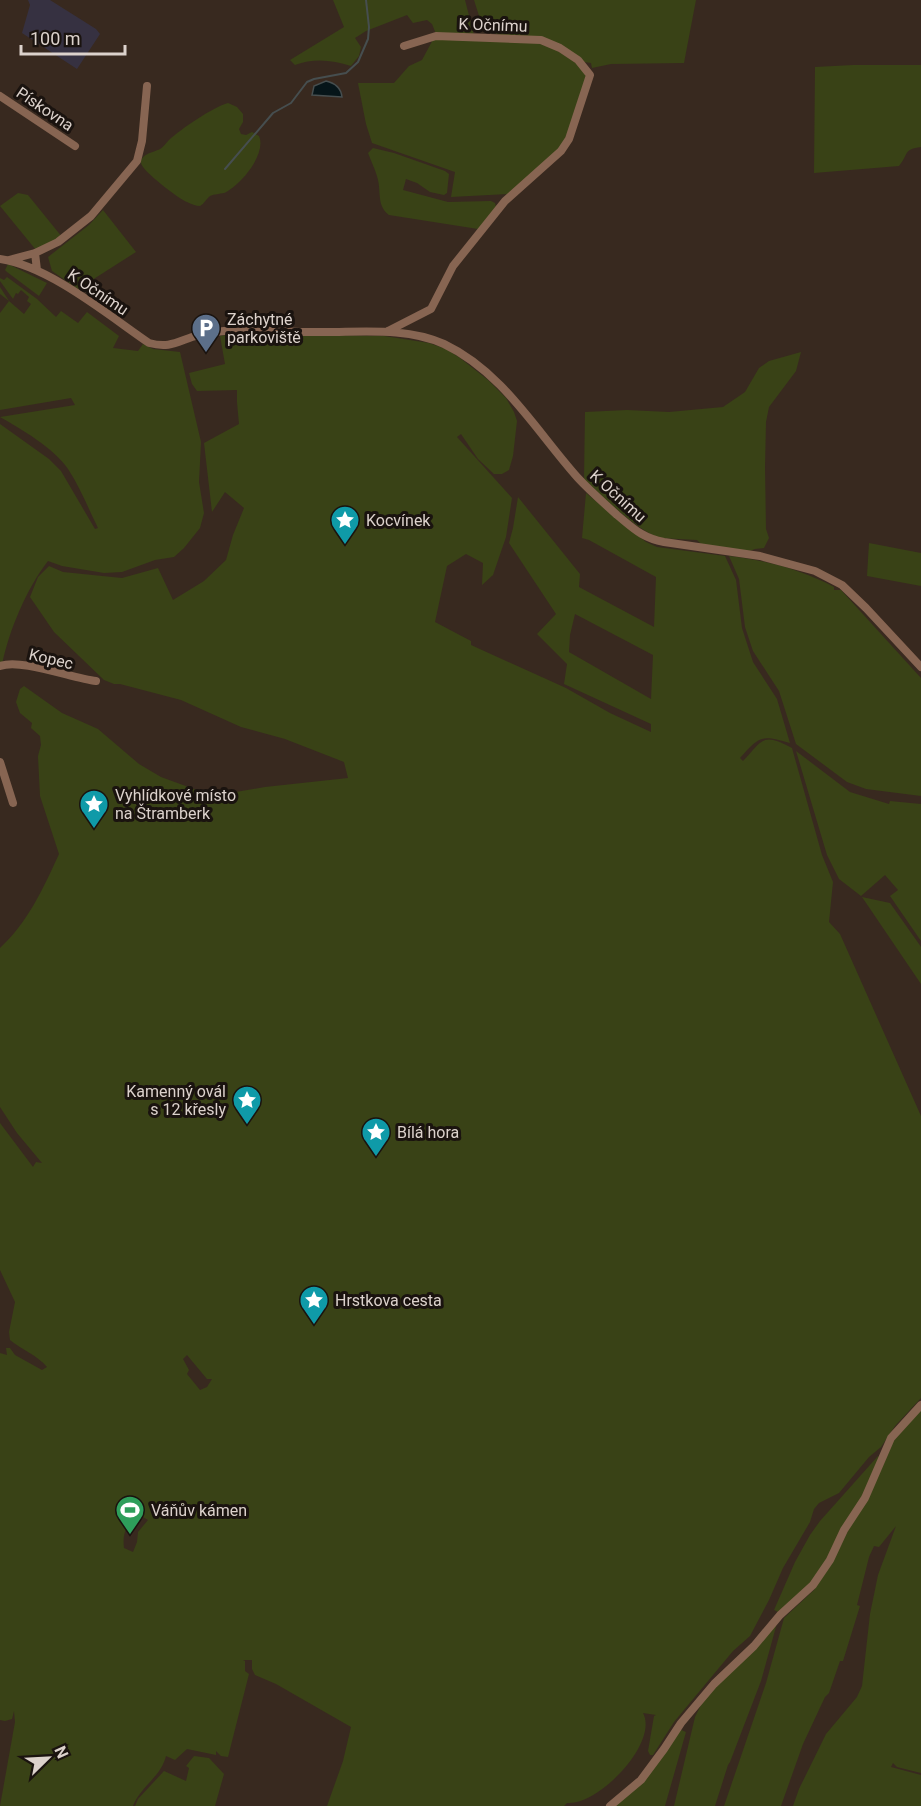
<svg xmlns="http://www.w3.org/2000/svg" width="921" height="1806" viewBox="0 0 921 1806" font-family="Roboto,sans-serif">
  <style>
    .industrial { fill: #363141 }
    .green { fill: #394216; fill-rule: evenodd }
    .water { fill: #061519; stroke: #464e4f; stroke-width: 1.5 }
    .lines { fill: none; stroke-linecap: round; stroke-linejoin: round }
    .stream { stroke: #464e4f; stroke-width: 2 }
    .minor { stroke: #876552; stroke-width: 8 }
    .labels { text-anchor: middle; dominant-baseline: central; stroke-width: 6; stroke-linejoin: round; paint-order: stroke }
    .street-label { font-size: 16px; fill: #dcd2cc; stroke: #1a130f }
    .poi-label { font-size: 16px; fill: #dcd2cc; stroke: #1a130f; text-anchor: start }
  </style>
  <rect width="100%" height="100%" fill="#38291f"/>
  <!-- industrial -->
  <path class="industrial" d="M28,0h22l46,29 4,5 -23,35 -55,-36 8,-28z"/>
  <!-- green -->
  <path class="green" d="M333,0h132l9,35 -1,6 61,1 19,6 19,12 13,10 1,8 -9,25 -5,21 -11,23 -53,47 -57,3 4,-25 -83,-29 -6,-19 -8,-41h36l15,-17 13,-6 14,-26 -4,-10 -5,-4 -14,3 -6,-8 -41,16 -11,7 6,9 -2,9 -8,10c-19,-6 -37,-8 -56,-1l-5,-5 54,-33z
    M474,0h222l-12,63 -73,1 -19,4 -1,-5 -7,-1 -22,-14 -60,-12 -12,-5 -10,-12z
    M853,65h68v82c-18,2 -12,7 -22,19l-85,7 1,-106z
    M228,103l9,4 6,7v8l-4,7 2,5 5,1 6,-3 7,4c8,18 -19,50 -35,57 -4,1 -10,1 -14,3 -3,2 -6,8 -10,10 -4,0 -9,-2 -13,-4 -8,-3 -46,-32 -46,-39 -1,-8 12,-11 17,-13 5,-2 7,-6 11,-10 12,-11 44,-33 59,-37z
    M373,148l21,5 51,18 4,3 -2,19 -3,2 -14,-3 -13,-9 -11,-4 -3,11 45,12 43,-1 4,2 1,4 -18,22 -89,-14c-12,-9 -8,-22 -11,-35 -2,-9 -7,-19 -10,-27z
    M18,193l10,2 34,42 -26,13 -36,-44z
    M103,210l33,42 -58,37 -26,-18 -4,-14 41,-32z
    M8,264l39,19 -8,13 -32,-24 -2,-2z
    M7,277l30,22 19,18 5,-6 17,12 9,-11 32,24 -6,12 25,3 5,-7 10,5 27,3 21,90 -2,40 5,31 -4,15 -16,20 -10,9 -19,3 -33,12 -18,1 -42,-7 -14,-5c-21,27 -39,69 -46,104l-2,1v-242l49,35 12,12 34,58 3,-1c-10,-20 -18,-41 -30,-59 -14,-21 -47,-40 -68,-52l75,-12 -4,-7 -71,12v-97l9,-12 -9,-7v-7l9,14 15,13 7,-10 -4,-3 2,-4 -8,-7 -3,4 -2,-1 -3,6 -13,-18v-3l4,2z
    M231,334l153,2 45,7 17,6 14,9 28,22 18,18 8,14 3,9 -4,35 -4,14 -7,4h-8l-16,-15 -17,-25 -4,3 55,61 -6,39 -13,38 -11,10 1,-22 -17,-9 -19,12 -12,56 36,19v4l95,43 44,25 41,19v-8l-87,-40 3,-20 -30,-30 19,-20 -47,-71 4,-15 5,-31 62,77 -1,13 75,40 2,-50 -67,-37 -7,-2 4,-45 60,49 11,5 68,9 11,24 6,48 11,34 24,37 13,44c-28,-8 -30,-8 -50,15l3,3c20,-21 19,-29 49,-13l30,107 11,27 -4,40 11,12 81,182v282l-26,28 -14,21 -12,10 -30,36 -20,10 -5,6 -4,13 -27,46 -14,32 -19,36 -17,15 -59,71 -21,33h-3l-2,-4 6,-35 2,-1 -13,-2c16,30 -45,93 -76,90l-3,3h-237l16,-45 8,-34 -75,-43 -21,-9 -3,-6v-9h-9l2,1v10l4,3 -21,83 -7,-1 -5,-5v4l-29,-6 -12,11 -9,-4c-5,21 -26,31 -33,50h-133l15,-84 -1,-11 -2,8 -7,2 -5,-1v-367l7,2 -1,-7h4l5,7 27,15 5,-3c-10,-12 -25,-17 -37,-27l-1,-8 6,-30 -15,-32v-147l33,44 3,-5 6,1 -25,-30 -17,-26v-159c28,-26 43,-59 59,-94l-19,-58 -2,-40 3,-11 -1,-9 -9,-8 1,-5 -12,-10 -4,-11 4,-13 4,-3 38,27 36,16 41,35 22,13 52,19 52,-9 83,-9 -4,-16 -59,-23 -44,-12 -60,-27 -61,-16h-6l-10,-4 -50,-48 -24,-35 8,-20 11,-11 14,6 59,6 36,-10 15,32 31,-19 22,-21 7,-25 11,-27 -19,-16 -13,20 -8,-69 35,-19 -2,-22v-12l-40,1 -5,-7 -3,-11 36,-9 -5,-28zM575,614l78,41 -2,44 -82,-47 1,-17zM187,1355l20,24h5l-5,8 -7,3 -13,-16 2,-4 -6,-11zM143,1517l5,3 -10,12 -1,10 -4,10 -9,-4c-2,-15 3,-28 19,-31z
    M801,352l-5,19 -27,36 -3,15 -1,45 1,62 3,9 -5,10 -9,1 -8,3 -46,-8 -4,-4 -37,-2c-24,-8 -57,-41 -76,-59l1,-67 42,-2 42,2 54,-5 22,-15 14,-24 10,-7z
    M869,543l52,10v33l-54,-10z
    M729,556c36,4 73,14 105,31v3h7l80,88v118l-55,-7 -19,-7 -51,-38 -17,-53 -26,-40 -8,-24 -6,-48z
    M796,751l54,41 39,12 1,-3 31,3v137l-31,-45 8,-6 -13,-15 -24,21 -22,-17 -12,-24z
    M862,897l28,6 29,41 2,3v37z
    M921,1409v364l-24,-6 -4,-4 -2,4 30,8v31h-128l6,-17 27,-55 31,-37 5,-11 8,-72 8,-39 18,-49 -17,21 -5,-1 -5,11 -12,48 3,1 -17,55h-3l-11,32 -4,4 -22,47 -22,62h-57l42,-123 18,-65 30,-28 28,-47 49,-99z
    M878,1456l1,1 -16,39 -38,67 -18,25 -29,24 -4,-2 21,-48 15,-27 10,-14z
    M777,1623l-16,58 -31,81 -2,3 -13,41h-41l21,-89 8,-16z
    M679,1729l7,3 -21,74h-51l12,-9z
    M194,1756l15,2 15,16 -9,32h-80l3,-7 26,-28 22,10 3,-13 -3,-2z"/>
  <!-- water -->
  <path class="water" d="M326,81c9,2 15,7 16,16l-30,-2 2,-9z"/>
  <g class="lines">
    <!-- stream -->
    <path class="stream" d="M225,169l48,-56 18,-10 16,-21 7,-3 32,-6 12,-11 10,-23 1,-12 -3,-27"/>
    <!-- minor -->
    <path class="minor" d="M0,96l75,50
      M35,253l2,17
      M0,259c49,7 108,56 149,84 19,5 26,0 43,-6 10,-3 22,-5 32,-6 30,-2 60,1 90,1 43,1 90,-6 130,12 59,28 92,87 134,134 12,13 26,25 39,37 16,13 25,23 47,27l96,14 55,15 27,14 24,23 55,59
      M9,260l26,-7 23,-11 33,-26 46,-55 5,-20 5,-55
      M388,331l43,-22 22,-43 52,-65 56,-50 8,-12 21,-64 -12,-15 -18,-12 -19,-8 -105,-4 -32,10
      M0,666c20,-8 72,12 96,15
      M0,762l13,41
      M610,1806l31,-26 23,-31 17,-26 33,-39 40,-38 26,-31 33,-30 17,-25 14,-30 21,-32 26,-60 30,-33"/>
  </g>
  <!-- icons -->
  <defs>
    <g id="parking-pin" transform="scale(1.5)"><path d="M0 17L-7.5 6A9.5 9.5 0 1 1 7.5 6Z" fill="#5c6f8a" stroke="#1a130f"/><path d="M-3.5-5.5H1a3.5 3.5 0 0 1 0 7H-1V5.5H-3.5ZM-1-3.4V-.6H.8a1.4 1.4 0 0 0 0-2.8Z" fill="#fff"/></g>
    <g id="sight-pin" transform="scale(1.5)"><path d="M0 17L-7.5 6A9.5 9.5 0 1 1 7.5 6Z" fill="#0f9aa8" stroke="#1a130f"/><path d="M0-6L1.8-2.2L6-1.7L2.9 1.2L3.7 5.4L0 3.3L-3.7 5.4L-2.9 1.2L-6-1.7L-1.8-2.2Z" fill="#fff"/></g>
    <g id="stadium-pin" transform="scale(1.5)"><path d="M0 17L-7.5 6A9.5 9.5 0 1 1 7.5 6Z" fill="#2e9e5b" stroke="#1a130f"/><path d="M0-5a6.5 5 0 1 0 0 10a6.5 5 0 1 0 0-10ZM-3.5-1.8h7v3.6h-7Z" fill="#fff"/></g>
  </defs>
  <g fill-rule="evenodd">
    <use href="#parking-pin" x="206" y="328"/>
    <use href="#sight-pin" x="345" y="520"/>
    <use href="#sight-pin" x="94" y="804"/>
    <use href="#sight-pin" x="247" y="1100"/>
    <use href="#sight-pin" x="376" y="1132"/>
    <use href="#sight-pin" x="314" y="1300"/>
    <use href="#stadium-pin" x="130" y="1510"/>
  </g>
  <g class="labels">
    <!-- street labels -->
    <g class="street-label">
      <text transform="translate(493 25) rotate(2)">K Očnímu</text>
      <text transform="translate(45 109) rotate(34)">Pískovna</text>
      <text transform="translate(98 292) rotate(34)">K Očnímu</text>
      <text transform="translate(618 496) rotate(42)">K Očnímu</text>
      <text transform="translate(51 659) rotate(13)">Kopec</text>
    </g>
    <!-- poi labels -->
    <g class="poi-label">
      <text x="227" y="319">Záchytné<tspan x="227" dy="18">parkoviště</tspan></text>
      <text x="366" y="520">Kocvínek</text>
      <text x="115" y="795">Vyhlídkové místo<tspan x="115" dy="18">na Štramberk</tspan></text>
      <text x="226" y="1091" text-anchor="end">Kamenný ovál<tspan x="226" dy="18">s 12 křesly</tspan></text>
      <text x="397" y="1132">Bílá hora</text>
      <text x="335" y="1300">Hrstkova cesta</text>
      <text x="151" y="1510">Váňův kámen</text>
    </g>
  </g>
  <!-- north arrow -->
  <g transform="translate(48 1758) rotate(66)" stroke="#1a130f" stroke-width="4.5" paint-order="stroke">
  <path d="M0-4.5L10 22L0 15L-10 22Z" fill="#dcd2cc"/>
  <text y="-9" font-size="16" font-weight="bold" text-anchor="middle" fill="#dcd2cc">N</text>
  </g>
  <!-- scale -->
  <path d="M21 45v9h104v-9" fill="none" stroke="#dcd2cc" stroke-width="3"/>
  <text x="30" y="45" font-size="18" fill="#dcd2cc" stroke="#1a130f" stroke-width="4.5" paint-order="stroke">100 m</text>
</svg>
